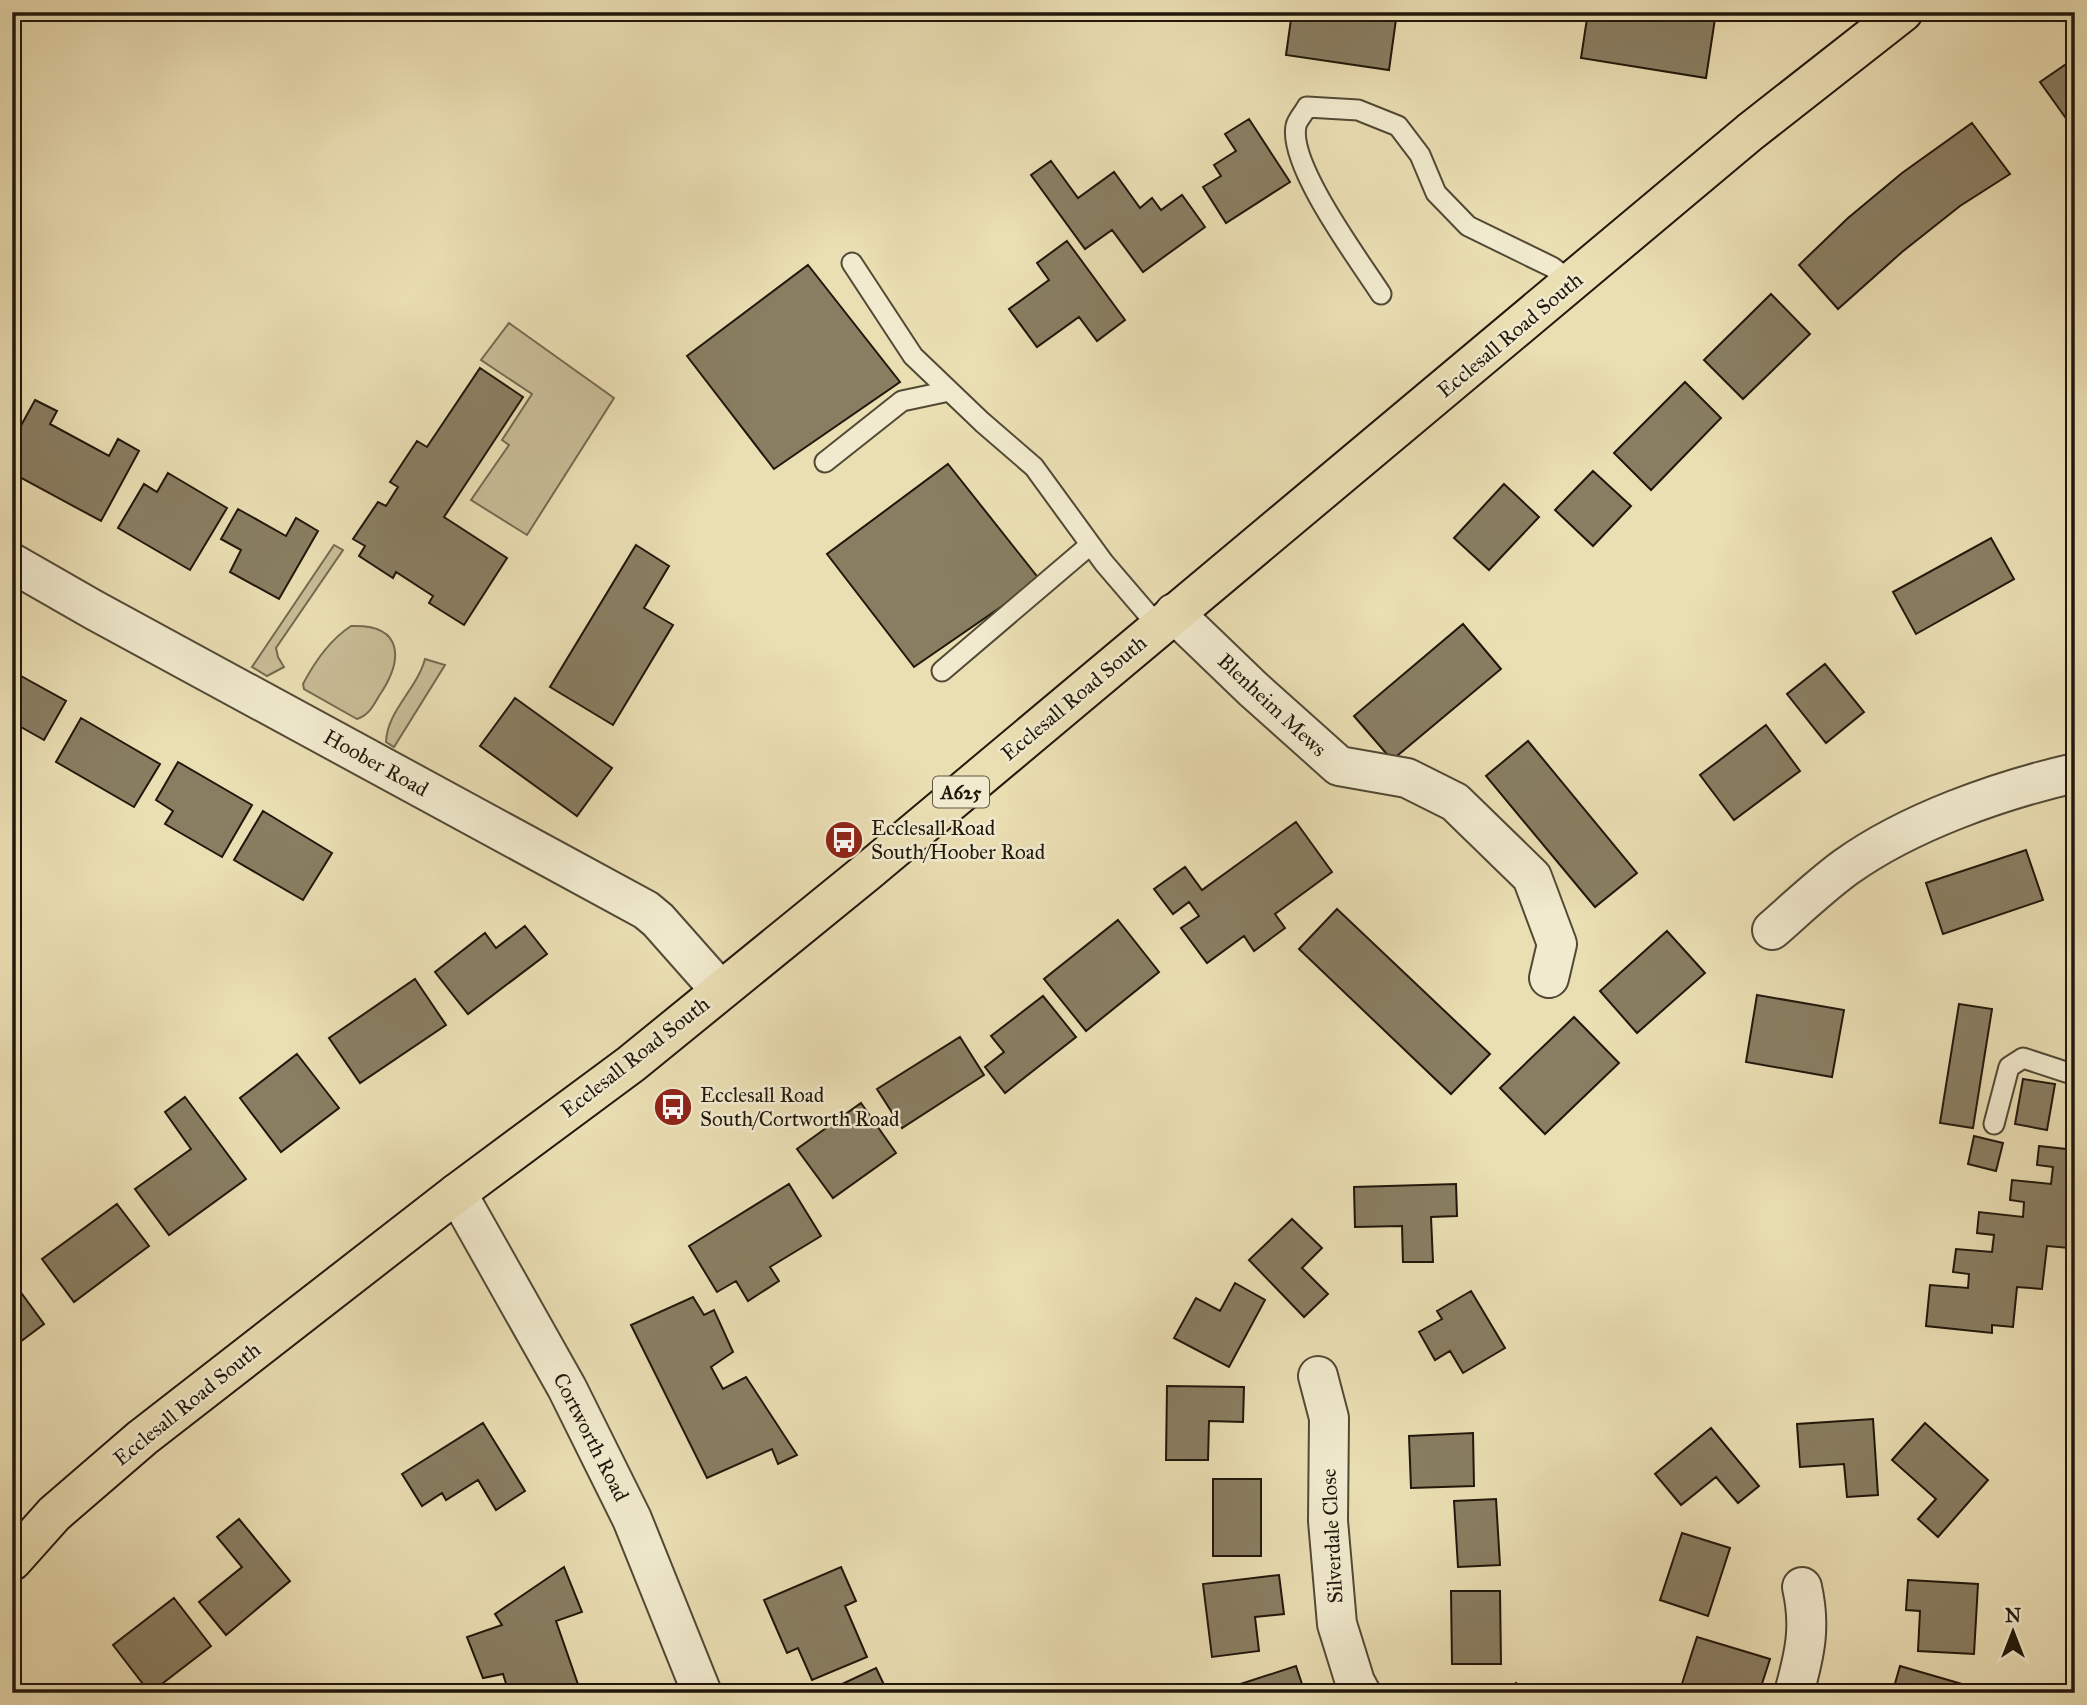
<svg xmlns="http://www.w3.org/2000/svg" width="2087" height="1705" viewBox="0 0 2087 1705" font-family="'IM FELL Great Primer',serif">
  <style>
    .green { fill: #c8bc96; stroke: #746a50; stroke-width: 2 }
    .building { fill: #897e62; stroke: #20170b; stroke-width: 2 }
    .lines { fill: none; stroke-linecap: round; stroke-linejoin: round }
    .lane-casing { stroke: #524935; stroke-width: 23 }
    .street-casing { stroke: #524935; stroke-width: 42 }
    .primary-casing { stroke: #20170b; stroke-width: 42 }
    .lane { stroke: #f1eace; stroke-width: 19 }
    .street { stroke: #f1eace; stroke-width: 38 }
    .primary { stroke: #eadeb3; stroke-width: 38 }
    .labels { text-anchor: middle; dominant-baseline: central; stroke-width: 5; stroke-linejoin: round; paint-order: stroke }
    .shield { fill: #f1eace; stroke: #5f5646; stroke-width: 2 }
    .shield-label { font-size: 19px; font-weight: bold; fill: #20170b }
    .street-label { font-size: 21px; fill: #20170b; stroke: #f1eace }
    .poi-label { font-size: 21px; fill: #20170b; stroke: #f1eace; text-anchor: start }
  </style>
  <rect width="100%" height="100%" fill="#eadeb3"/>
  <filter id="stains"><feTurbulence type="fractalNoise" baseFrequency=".00286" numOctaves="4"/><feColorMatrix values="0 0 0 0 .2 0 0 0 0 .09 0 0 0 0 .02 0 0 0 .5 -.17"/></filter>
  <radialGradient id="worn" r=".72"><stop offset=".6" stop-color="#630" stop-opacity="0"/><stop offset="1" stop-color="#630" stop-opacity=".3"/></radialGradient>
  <!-- green -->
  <path class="green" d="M509,323l105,75 -87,137 -56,-35 38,-55 -7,-5 30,-46 -51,-34z
    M334,545l9,5 -67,98 2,9 6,10 -17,9 -15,-9z
    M351,626c54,-2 52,35 28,70 -6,10 -10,19 -22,23l-53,-30 -1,-5c11,-21 28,-45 48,-58z
    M425,659l20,6 -51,82 -8,-5c1,-31 31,-53 39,-83z"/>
  <!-- building -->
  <path class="building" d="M1292,12h105l-8,58 -103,-15z
    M1588,12h128l-10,66 -125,-20z
    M2075,58v73l-35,-49z
    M1249,119l41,63 -64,41 -23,-36 18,-11 -7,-11 22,-14 -11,-17z
    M1972,123l38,51 -50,32 -58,46 -64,57 -39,-44 49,-47 54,-45z
    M1051,161l27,37 36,-26 26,36 12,-10 9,12 21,-15 23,32 -62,45 -31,-42 -27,19 -54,-74z
    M1067,241l58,79 -28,21 -18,-24 -42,30 -28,-38 40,-29 -12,-17z
    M808,265l92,117 -126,87 -87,-113z
    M1771,294l39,40 -67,65 -39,-39z
    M480,368l43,29 -79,120 63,41 -43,67 -35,-22 4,-7 -37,-24 -3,6 -34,-22 6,-10 -12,-7 25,-37 8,4 12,-19 -8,-5 27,-41 10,6z
    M1685,382l36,36 -70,72 -37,-37z
    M35,400l22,11 -7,13 59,32 9,-17 21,12 -38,70 -89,-48v-31z
    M948,464l92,116 -126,87 -87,-113z
    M1593,471l38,35 -38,40 -38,-36z
    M168,473l59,35 -37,62 -72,-42 26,-44 13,8z
    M1504,484l35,33 -50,53 -35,-32z
    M238,509l48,27 10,-18 22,13 -39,68 -49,-27 11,-22 -20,-11z
    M1991,538l23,41 -98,55 -23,-42z
    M636,545l33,21 -25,42 29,17 -60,100 -63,-38z
    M1463,624l38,45 -109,91 -38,-44z
    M1825,664l39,48 -38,31 -39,-49z
    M12,671l54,30 -22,39 -32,-18z
    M515,698l97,70 -35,48 -97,-70z
    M81,718l79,46 -26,43 -78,-45z
    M1766,725l34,46 -66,49 -34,-45z
    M1528,741l109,132 -42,34 -109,-131z
    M178,762l74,43 -30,52 -57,-33 8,-13 -17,-11z
    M263,811l69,42 -29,47 -69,-40z
    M1296,822l36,50 -57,42 10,14 -31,23 -10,-15 -37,27 -26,-35 18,-12 -10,-14 -16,12 -19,-25 31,-22 17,23z
    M2026,850l17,50 -100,34 -17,-51z
    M1337,909l153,145 -39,40 -152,-145z
    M1118,920l41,52 -73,59 -42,-52z
    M525,926l22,28 -79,60 -33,-42 50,-39 11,15z
    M1667,931l38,42 -68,60 -37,-42z
    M415,979l31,46 -86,58 -31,-45z
    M1757,995l87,15 -12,67 -86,-15z
    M1043,996l33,41 -71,56 -20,-26 19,-15 -13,-16z
    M1959,1004l33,5 -19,119 -33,-5z
    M1574,1017l45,46 -74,71 -45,-46z
    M960,1037l24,38 -82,53 -25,-39z
    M297,1054l42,54 -58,44 -41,-54z
    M2023,1079l32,5 -8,46 -32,-6z
    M185,1097l61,82 -77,56 -34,-46 56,-40 -26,-37z
    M861,1103l35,50 -63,45 -36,-49z
    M1974,1136l29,7 -7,28 -28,-7z
    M2039,1146l36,4v64l-3,-1 -3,35 -22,-2 -5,43 -25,-2 -4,40 -21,-2v8l-66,-7 4,-41 38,3 1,-14 -16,-2 3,-23 36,3 2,-17 -17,-2 2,-21 44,5 1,-15 -14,-2 2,-20 39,4 2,-17 -16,-2z
    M789,1184l32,52 -51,31 9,14 -31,20 -12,-20 -19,11 -28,-46z
    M1456,1184l1,32 -26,1 2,45h-30l-1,-36 -47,1 -1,-40z
    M117,1204l32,42 -75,56 -32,-43z
    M1292,1219l30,29 -20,20 26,26 -24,23 -55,-57z
    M14,1283l30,41 -32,24v-63z
    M1235,1283l30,17 -36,67 -55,-29 22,-40 24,13z
    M1471,1291l34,57 -42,25 -13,-22 -15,9 -16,-28 23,-13 -5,-8z
    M693,1297l11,18 10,-5 19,42 -22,15 12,22 23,-12 51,78 -19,9 -6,-15 -65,29 -76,-153z
    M1167,1386l77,1 -1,35 -34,-1 -1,39h-42z
    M1873,1419l5,76 -31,2 -3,-33 -44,3 -3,-43z
    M483,1423l42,68 -29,19 -18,-30 -32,20 -4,-7 -20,13 -20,-32z
    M1925,1423l63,57 -50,57 -20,-18 18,-20 -44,-39z
    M1711,1428l48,58 -21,17 -22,-26 -35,28 -26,-31z
    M1473,1433l1,53 -63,2 -2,-52z
    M1213,1479h48v77h-48z
    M1496,1499l4,66 -42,2 -4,-66z
    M239,1519l51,62 -64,54 -27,-33 43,-35 -25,-30z
    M1682,1533l48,15 -22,68 -48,-16z
    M564,1567l18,45 -26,9 25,72h-72l-6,-19 -20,4 -16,-41 35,-12 -7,-11z
    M841,1567l15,34 -11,5 22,51 -55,23 -14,-32 -11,5 -23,-53z
    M1279,1575l5,39 -29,3 4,34 -47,6 -9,-73z
    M1908,1580l70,4 -4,70 -56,-3 2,-40 -14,-1z
    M1451,1591h49l1,73h-49z
    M174,1598l37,48 -61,47 -37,-48z
    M1697,1637l73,22 -11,34h-19l-12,-4 -1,4h-48z
    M1296,1666l9,27h-82l-1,-3z
    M1900,1666l62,18 -2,9h-45l-21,-6z
    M876,1668l12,25h-65z
    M1516,1683l9,10h-20z"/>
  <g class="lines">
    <!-- lane casing -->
    <g class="lane-casing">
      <path id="lane" d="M852,263l61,93 69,66 52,45 70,96 54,63
        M1381,294c-22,-34 -93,-129 -85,-168 1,-6 8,-13 11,-19l51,3 40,16 22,29 16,38 32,33 84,41 21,16
        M825,462l77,-61 47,-10
        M942,671l148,-126
        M1994,1124l15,-57 14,-9 52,17"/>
    </g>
    <!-- street casing -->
    <g class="street-casing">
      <path id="street" d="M12,563l82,47 552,300 12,10 62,70
        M1174,613l79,76 86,77 68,12 48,24 77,75 25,67 -8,34
        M1772,930c24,-21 48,-44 74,-63 63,-45 154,-77 229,-94
        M457,1193l110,195 65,131 70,174
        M1318,1376l11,42 -1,103 9,103 18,58 6,11
        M1794,1693c11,-40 17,-66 8,-106"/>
    </g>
    <!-- primary casing -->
    <g class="primary-casing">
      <path id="primary" d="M12,1561l42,-47 88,-76 315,-245 174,-129 237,-193 882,-739 153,-120"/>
    </g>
    <!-- lane -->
    <use href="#lane" class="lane"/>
    <!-- street -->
    <use href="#street" class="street"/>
    <!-- primary -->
    <use href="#primary" class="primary"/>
  </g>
  <!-- icons -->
  <defs>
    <g id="bus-disc" transform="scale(2.0125)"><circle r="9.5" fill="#8f2418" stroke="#f1eace"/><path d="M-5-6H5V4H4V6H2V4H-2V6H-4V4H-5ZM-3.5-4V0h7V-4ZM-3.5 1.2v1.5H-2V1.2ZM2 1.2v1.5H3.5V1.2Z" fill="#fff"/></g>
  </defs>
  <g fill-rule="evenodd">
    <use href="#bus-disc" x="844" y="840"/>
    <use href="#bus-disc" x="673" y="1107"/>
  </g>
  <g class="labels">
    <!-- shield labels -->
    <rect class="shield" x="933" y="776.5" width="56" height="31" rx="5"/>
    <g class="shield-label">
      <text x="961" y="792">A625</text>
    </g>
    <!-- street labels -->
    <g class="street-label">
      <text transform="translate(1510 335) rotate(-40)">Ecclesall Road South</text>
      <text transform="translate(1074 698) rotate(-40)">Ecclesall Road South</text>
      <text transform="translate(1272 705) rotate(43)">Blenheim Mews</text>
      <text transform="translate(376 763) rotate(29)">Hoober Road</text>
      <text transform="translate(635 1057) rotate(-38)">Ecclesall Road South</text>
      <text transform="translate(187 1404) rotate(-39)">Ecclesall Road South</text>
      <text transform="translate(591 1437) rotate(63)">Cortworth Road</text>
      <text transform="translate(1332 1536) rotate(-93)">Silverdale Close</text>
    </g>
    <!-- poi labels -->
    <g class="poi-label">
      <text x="871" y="828">Ecclesall Road<tspan x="871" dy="24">South/Hoober Road</tspan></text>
      <text x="700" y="1095">Ecclesall Road<tspan x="700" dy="24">South/Cortworth Road</tspan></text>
    </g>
  </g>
  <!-- margin -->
  <rect width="2087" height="1705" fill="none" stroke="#eadeb3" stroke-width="42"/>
  <rect x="14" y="14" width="2059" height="1677" fill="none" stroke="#20170b" stroke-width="3.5"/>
  <rect x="21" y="21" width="2045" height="1663" fill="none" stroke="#20170b" stroke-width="2"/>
  <!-- north arrow -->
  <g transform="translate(2013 1632)" stroke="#f1eace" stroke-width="5" paint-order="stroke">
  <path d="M0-5L12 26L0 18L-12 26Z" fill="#20170b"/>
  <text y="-10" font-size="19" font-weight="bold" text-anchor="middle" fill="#20170b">N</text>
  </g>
  <rect width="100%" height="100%" filter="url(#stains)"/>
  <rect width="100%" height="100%" fill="url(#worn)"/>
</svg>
